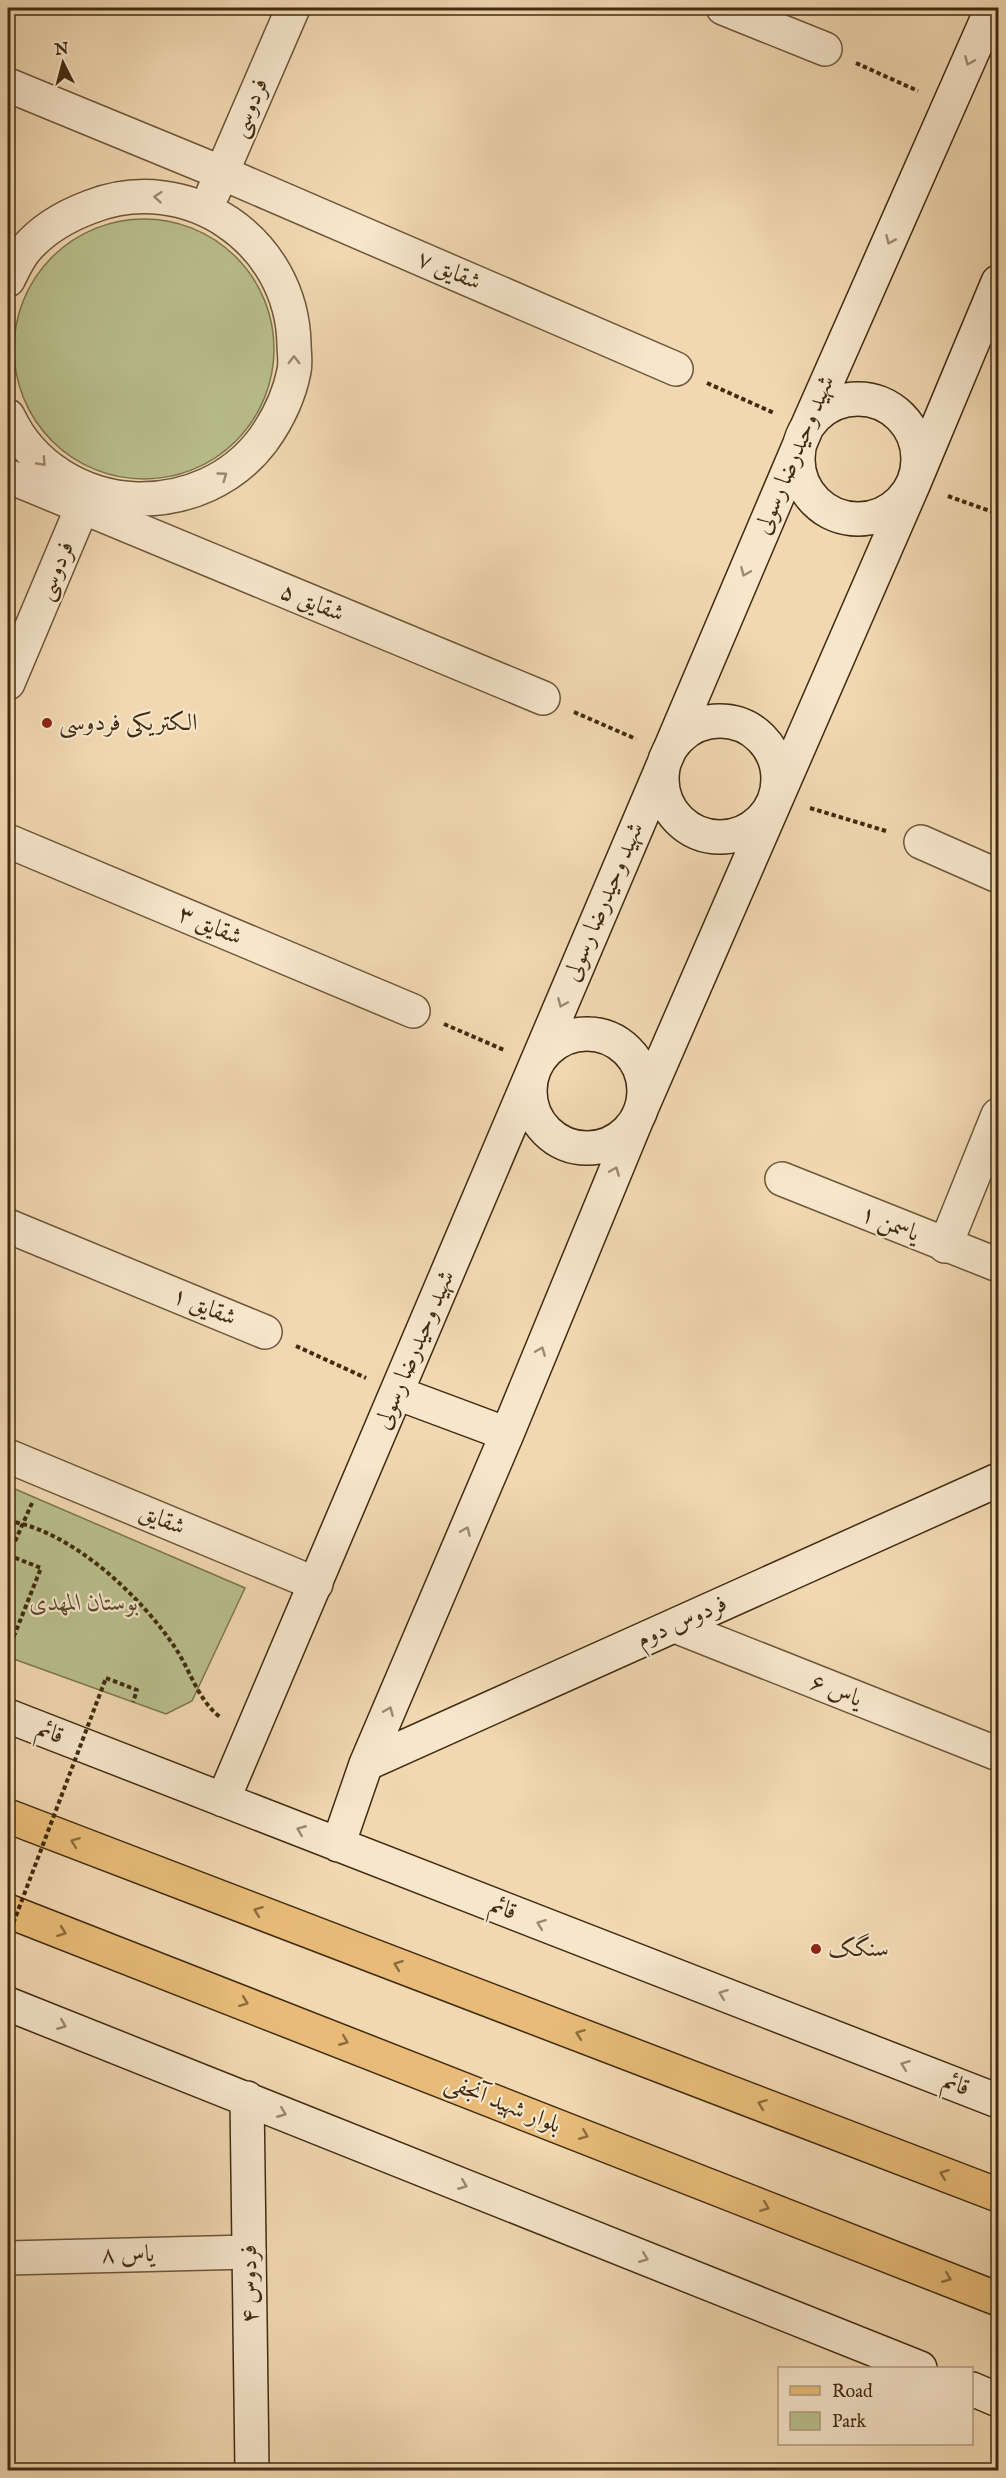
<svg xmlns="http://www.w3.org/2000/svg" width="1006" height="2478" viewBox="0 0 1006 2478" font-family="'IM FELL English',Amiri,serif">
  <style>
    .green { fill: #b9bf8d; stroke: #7d754f; stroke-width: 1.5 }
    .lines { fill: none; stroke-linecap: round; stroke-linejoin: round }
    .street-casing { stroke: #6d5639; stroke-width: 36 }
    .secondary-casing { stroke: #412b11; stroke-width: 36 }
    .primary-casing { stroke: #412b11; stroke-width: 36 }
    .path { stroke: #412b11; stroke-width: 4; stroke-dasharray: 4.5 3; stroke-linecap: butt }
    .street { stroke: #f6e6cc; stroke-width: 33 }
    .secondary { stroke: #f6e6cc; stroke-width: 33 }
    .primary { stroke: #e8bc78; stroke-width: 33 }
    .path-bridge { stroke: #412b11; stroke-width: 4; stroke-dasharray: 4.5 3; stroke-linecap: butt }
    .oneway { stroke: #9c886e }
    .oneway2 { stroke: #8c6c3f }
    .poi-dot { fill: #8f2418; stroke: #f6e6cc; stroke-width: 2 }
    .labels { text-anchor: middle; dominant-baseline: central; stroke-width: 4.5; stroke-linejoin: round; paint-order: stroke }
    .street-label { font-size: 24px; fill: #412b11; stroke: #f6e6cc }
    .poi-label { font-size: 24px; fill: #412b11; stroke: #f6e6cc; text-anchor: start }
    .park-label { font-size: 24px; font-style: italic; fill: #59492a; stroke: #f6e6cc }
  </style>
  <rect width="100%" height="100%" fill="#f1d8b1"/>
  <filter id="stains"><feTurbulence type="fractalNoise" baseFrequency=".00333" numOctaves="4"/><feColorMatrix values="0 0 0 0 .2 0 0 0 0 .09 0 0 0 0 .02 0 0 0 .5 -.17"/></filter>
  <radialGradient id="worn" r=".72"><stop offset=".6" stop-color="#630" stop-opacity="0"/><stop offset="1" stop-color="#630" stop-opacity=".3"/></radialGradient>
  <!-- green -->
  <path class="green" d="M14 349a130 130 0 1 1 260 0a130 130 0 1 1-260 0Z
    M8,1486l237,102 -53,113 -26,13 -158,-57z"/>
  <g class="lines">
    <!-- street casing -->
    <g class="street-casing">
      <path id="street" d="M723,8l102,41
        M8,85l214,88 454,196
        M213,193l80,-185
        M8,280c5,-10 11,-23 18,-31 17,-20 40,-33 64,-42 97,-38 202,33 204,137 0,8 2,18 0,27 -5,26 -16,48 -31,69 -30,40 -77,60 -126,59 -55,-2 -106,-33 -129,-83
        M8,476l535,222
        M8,683l81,-192
        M8,841l405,170
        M921,842l77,34
        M782,1179l216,86
        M8,1226l257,106
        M945,1246l53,-131
        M8,1456l308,128
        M675,1626l323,128
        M8,2258l241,-6"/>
    </g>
    <!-- secondary casing -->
    <g class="secondary-casing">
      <path id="secondary" d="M798 459a60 60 0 1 1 120 0a60 60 0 1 1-120 0Z
        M662 779a58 58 0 1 1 116 0a58 58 0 1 1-116 0Z
        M530 1091a57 57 0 1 1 114 0a57 57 0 1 1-114 0Z
        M397,1393l110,41
        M8,1716l990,385
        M366,1764l632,-284
        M223,1800l584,-1373 185,-419
        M338,1845l28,-81 141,-330 132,-320 275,-631 84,-201
        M8,2004l912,364
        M247,2098l5,372
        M972,2389l26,11"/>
    </g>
    <!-- primary casing -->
    <g class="primary-casing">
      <path id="primary" d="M8,1816l990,379
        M8,1911l990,388"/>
    </g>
    <!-- path -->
    <path class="path" d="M856,63l62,28
      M707,383l67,30
      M948,496l50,18
      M574,712l62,27
      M810,808l76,23
      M444,1024l60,26
      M296,1346l70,32
      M8,1521c63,9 134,76 168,128 15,23 22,51 44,68
      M8,1555l33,13 -29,73 -4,-1
      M9,1555l23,-52
      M106,1678l31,12 -4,12"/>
    <!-- street -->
    <use href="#street" class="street"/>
    <!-- secondary -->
    <use href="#secondary" class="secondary"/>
    <!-- primary -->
    <use href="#primary" class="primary"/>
    <!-- path-bridge -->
    <path class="path-bridge" d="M8,1937l98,-259"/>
  </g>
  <!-- one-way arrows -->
  <defs><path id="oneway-chevron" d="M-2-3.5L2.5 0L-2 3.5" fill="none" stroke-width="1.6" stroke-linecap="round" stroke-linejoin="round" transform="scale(1.5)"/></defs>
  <g class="oneway">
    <use href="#oneway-chevron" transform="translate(969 61) rotate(113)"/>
    <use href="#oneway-chevron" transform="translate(158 197) rotate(-175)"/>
    <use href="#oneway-chevron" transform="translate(890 240) rotate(114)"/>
    <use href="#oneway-chevron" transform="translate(294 360) rotate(-90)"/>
    <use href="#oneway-chevron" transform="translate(42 462) rotate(47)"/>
    <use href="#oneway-chevron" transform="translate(223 476) rotate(-36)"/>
    <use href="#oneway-chevron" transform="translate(745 572) rotate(113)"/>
    <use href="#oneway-chevron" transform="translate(562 1003) rotate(113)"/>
    <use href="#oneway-chevron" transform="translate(615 1171) rotate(-68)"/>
    <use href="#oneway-chevron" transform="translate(541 1351) rotate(-68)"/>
    <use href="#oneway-chevron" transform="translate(466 1531) rotate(-67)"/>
    <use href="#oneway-chevron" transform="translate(389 1711) rotate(-67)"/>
    <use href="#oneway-chevron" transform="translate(301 1830) rotate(-158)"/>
    <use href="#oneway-chevron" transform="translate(541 1924) rotate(-159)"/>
    <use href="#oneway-chevron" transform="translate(723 1994) rotate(-159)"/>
    <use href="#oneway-chevron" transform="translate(62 2025) rotate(22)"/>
    <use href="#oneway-chevron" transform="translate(905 2065) rotate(-159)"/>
    <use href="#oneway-chevron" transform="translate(282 2113) rotate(22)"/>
    <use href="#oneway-chevron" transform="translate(463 2185) rotate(22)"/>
    <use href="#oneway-chevron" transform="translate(644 2258) rotate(22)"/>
  </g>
  <g class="oneway2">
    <use href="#oneway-chevron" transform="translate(75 1842) rotate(-159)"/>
    <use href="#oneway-chevron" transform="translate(258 1911) rotate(-159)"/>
    <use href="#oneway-chevron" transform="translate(62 1932) rotate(21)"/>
    <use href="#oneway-chevron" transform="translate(398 1965) rotate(-159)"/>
    <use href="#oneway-chevron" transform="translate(244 2002) rotate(21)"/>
    <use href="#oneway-chevron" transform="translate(580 2034) rotate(-159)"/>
    <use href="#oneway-chevron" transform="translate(344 2041) rotate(22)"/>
    <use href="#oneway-chevron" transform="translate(762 2104) rotate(-159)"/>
    <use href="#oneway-chevron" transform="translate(584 2135) rotate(22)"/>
    <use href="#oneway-chevron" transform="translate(944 2174) rotate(-159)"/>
    <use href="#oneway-chevron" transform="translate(765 2207) rotate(22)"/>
    <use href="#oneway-chevron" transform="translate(947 2278) rotate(22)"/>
  </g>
  <!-- markers -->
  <g class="poi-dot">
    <circle cx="47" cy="723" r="6"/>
    <circle cx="816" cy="1949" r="6"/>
  </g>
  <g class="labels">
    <!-- street labels -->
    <g class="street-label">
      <text transform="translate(250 108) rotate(-67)">فردوسی</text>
      <text transform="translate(449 271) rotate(23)">شقایق ۷</text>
      <text transform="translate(795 455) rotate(-67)">شهید وحیدرضا رسولی</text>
      <text transform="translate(56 571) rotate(-67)">فردوسی</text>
      <text transform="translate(312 603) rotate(22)">شقایق ۵</text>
      <text transform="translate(604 902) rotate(-67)">شهید وحیدرضا رسولی</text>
      <text transform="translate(210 926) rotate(23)">شقایق ۳</text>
      <text transform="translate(890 1224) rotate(22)">یاسمن ۱</text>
      <text transform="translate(204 1307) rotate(22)">شقایق ۱</text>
      <text transform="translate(415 1350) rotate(-67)">شهید وحیدرضا رسولی</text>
      <text transform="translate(162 1520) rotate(22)">شقایق</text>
      <text transform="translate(682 1622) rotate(-24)">فردوس دوم</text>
      <text transform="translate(836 1691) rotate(21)">یاس ۶</text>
      <text transform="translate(50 1733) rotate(21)">قائم</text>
      <text transform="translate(503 1909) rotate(21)">قائم</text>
      <text transform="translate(956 2085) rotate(21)">قائم</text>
      <text transform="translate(503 2104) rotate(22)">بلوار شهید آنجفی</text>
      <text transform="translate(128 2255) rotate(-1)">یاس ۸</text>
      <text transform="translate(250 2284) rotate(-91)">فردوس ۴</text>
    </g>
    <!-- poi labels -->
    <g class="poi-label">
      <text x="59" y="723">الکتریکی فردوسی</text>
      <text x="828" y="1949">سنگک</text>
    </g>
    <!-- park labels -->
    <g class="park-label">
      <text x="84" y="1603">بوستان المهدی</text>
    </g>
  </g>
  <!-- margin -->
  <rect width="1006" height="2478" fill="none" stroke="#f1d8b1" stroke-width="30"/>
  <rect x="9" y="9" width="988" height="2460" fill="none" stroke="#412b11" stroke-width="3"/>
  <rect x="15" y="15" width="976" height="2448" fill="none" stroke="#412b11" stroke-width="1.5"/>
  <!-- legend -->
  <rect x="778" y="2367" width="195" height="78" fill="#f6e6cc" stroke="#ae9b81" stroke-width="1.5"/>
  <rect x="790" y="2386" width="30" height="9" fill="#e8bc78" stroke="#ae9b81" stroke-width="1.5"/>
  <text x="832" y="2397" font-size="18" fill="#412b11">Road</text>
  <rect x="790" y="2412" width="30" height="18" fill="#b9bf8d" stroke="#ae9b81" stroke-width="1.5"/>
  <text x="832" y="2427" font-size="18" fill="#412b11">Park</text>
  <!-- north arrow -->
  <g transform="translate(63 63) rotate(354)" stroke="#f6e6cc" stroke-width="4.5" paint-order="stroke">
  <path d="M0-4.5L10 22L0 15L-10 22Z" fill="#412b11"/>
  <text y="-9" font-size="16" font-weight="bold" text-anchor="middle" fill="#412b11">N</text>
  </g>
  <rect width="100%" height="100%" filter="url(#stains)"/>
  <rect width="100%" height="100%" fill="url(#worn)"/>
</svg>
